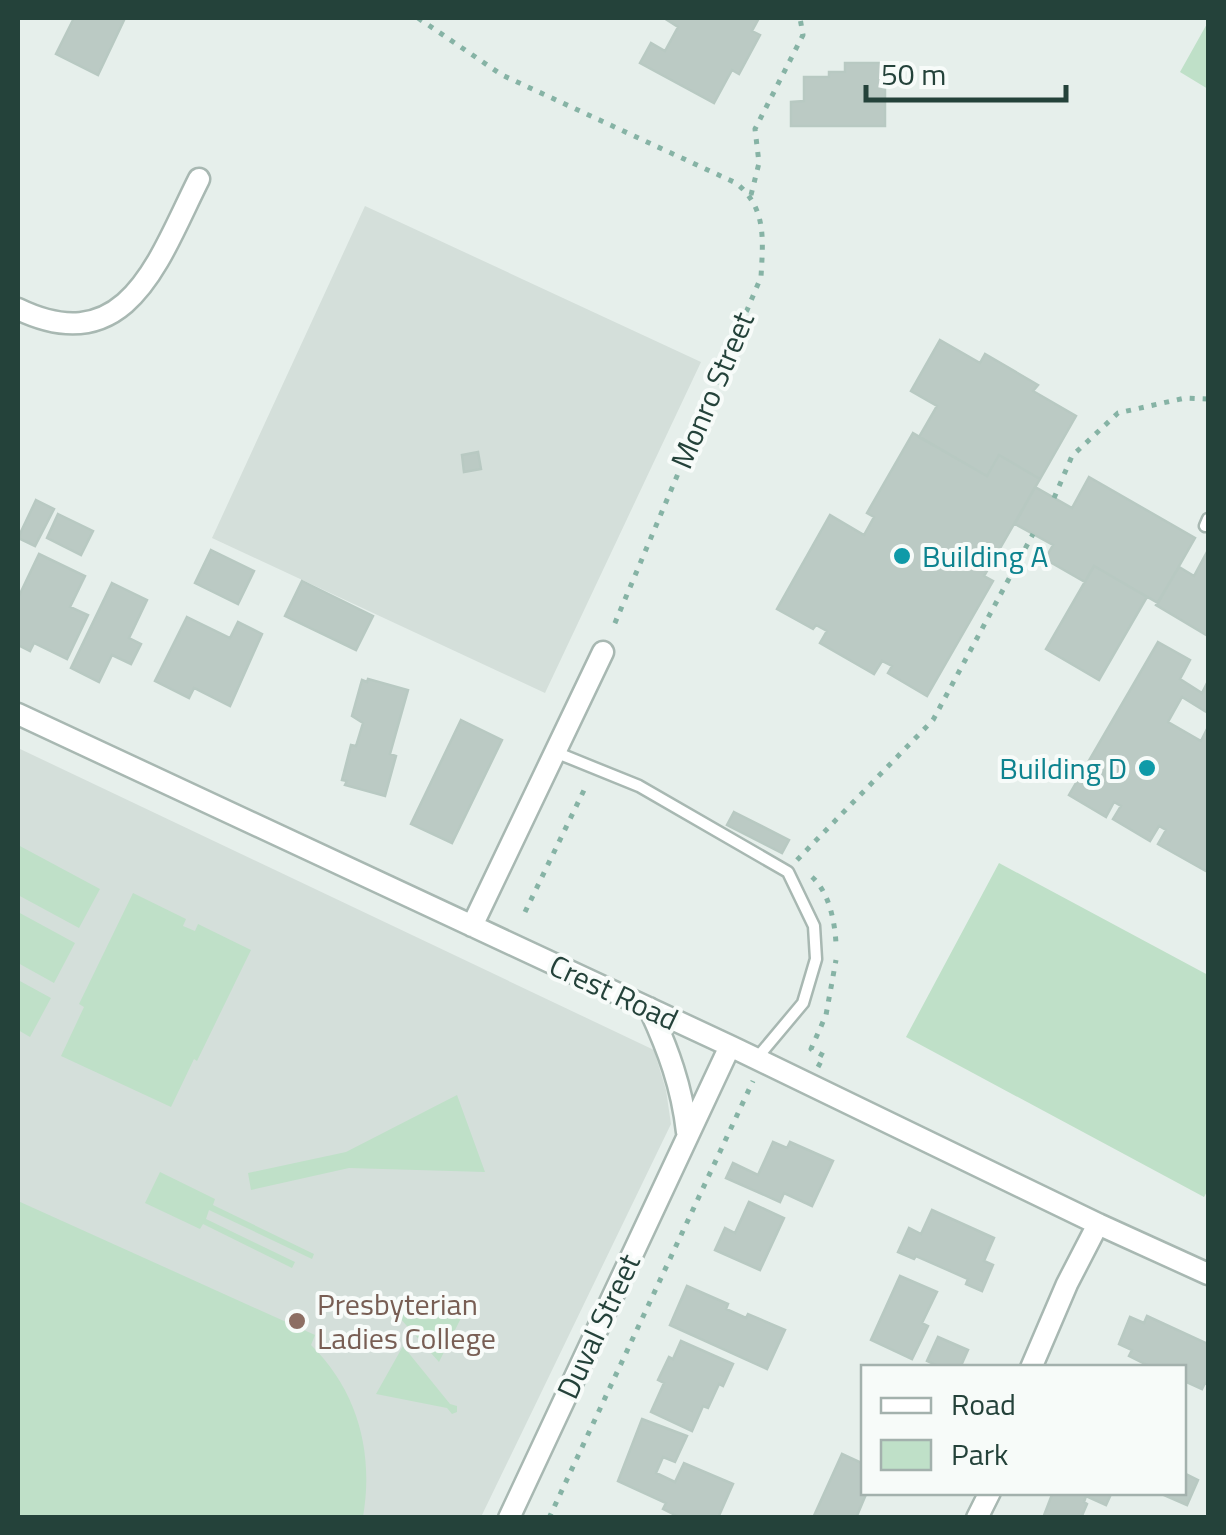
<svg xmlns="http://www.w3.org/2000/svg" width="1226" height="1535" viewBox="0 0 1226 1535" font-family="'Titillium Web',sans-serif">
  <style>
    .built { fill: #d4dfda }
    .green { fill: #bfe0c8 }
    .building { fill: #bbcac4; stroke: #b8c9c2; stroke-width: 2.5 }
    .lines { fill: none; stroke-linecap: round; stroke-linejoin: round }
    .lane-casing { stroke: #a8b8b2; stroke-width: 15 }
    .street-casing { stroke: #a8b8b2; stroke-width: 25 }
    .path { stroke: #86b3a5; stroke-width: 5; stroke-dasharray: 5 8; stroke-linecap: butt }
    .lane { stroke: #fff; stroke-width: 10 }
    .street { stroke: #fff; stroke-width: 20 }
    .culture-dot { fill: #0f9aa8; stroke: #f7fbf9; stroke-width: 4 }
    .education-dot { fill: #8d6e63; stroke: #f7fbf9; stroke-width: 4 }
    .labels { text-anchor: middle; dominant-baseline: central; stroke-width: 8; stroke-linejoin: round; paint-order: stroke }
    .street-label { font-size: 30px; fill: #24423a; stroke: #f7fbf9 }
    .culture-label { font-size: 30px; fill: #0d838f; stroke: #f7fbf9; text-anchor: start }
    .education-label { font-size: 30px; fill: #785e54; stroke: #f7fbf9; text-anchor: start }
  </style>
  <rect width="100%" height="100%" fill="#e6efeb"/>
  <!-- built -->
  <path class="built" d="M365,206l336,156 -156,331 -333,-155z
    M18,748l636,302 12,40 5,34 -190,393h-463z"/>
  <!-- green -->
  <path class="green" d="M1208,22v67l-28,-17z
    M18,845l82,44 -21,39 -61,-33z
    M999,863l209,112v215l-4,7 -298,-160z
    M133,893l53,26 -3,7 12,5 3,-7 53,26 -54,111 -3,-2 -23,48 -110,-51 23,-49 -5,-3z
    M18,912l57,31 -21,40 -36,-20z
    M18,980l33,18 -21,39 -12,-7z
    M457,1095l28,77 -136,-4 -98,22 -3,-17 98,-21z
    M160,1172l55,27 -2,6 101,49 -2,5 -103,-49 -3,9 89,43 -3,6 -89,-44 -3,5 -55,-26z
    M18,1201l297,134 -4,10c47,46 63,108 52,172h-345z
    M384,1300l80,12 -25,50 -49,-55 -7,-1z
    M403,1346l47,58 7,2v6l-5,2 -5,-6 -71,-14z"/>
  <!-- building -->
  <path class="building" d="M74,18h51l-27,57 -42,-21z
    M664,18h95l-7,13 8,4 -21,39 -7,-4 -18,33 -74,-40 11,-20 14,8 13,-24z
    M845,63h40v63h-94v-24l13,-1v-24h25v-5h16z
    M940,340l40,23 5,-9 53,31 -5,6 43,25 -36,63 -41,-24 -12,21 -68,-39 18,-31 -26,-15z
    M913,433l74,43 12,-21 41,24 -56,97 9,5 -66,115 -39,-23 4,-7 -10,-5 -8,13 -54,-31 7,-12 -11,-6 -3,4 -36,-20 53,-94 34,20 10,-18 -7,-4z
    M478,452l3,17 -17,3 -2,-17z
    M1089,477l106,61 -37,65 -64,-37 -9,16 -40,-23 8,-14 -38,-21 20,-37 37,21z
    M36,500l18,9 -19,37 -17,-8z
    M58,514l35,17 -12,24 -34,-17z
    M211,550l43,21 -16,33 -43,-21z
    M1208,550v86l-52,-31 23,-38 15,9z
    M39,554l46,22 -15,31 18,8 -21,44 -33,-16 -4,8 -12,-6v-47z
    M1094,566l53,31 -48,83 -53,-31z
    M302,581l71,35 -17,34 -71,-34z
    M112,583l35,17 -18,38 12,6 -10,20 -19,-9 -13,27 -28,-14z
    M187,617l43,21 8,-16 24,12 -32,72 -36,-18 -5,10 -34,-17z
    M1158,642l32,18 -10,19 22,14 6,-12v32l-26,-16 -14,25 33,19 7,-14v140l-2,4 -48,-27 8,-14 -7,-4 -9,15 -37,-22 8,-13 -7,-4 -8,15 -37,-22z
    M368,679l40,11 -18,64 6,2 -11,40 -40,-11 2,-4 -5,-1 9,-35 5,1 7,-23 -11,-7 10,-36 5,2z
    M461,720l41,20 -50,103 -41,-19z
    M734,812l55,28 -7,13 -55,-28z
    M773,1142l14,6 3,-6 43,19 -21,45 -28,-13 -4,9 -54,-24 7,-15 25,12z
    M749,1202l35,16 -24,52 -45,-20 10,-22 10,5z
    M932,1210l62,28 -10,23 9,4 -11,26 -16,-7 2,-5 -52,-23 -2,3 -16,-7 11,-24 12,6z
    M900,1276l37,16 -15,31 6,3 -16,33 -41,-19z
    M687,1286l41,18 -2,5 20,9 2,-4 37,16 -18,39 -97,-44z
    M1147,1316l61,28v40l-3,-1 -3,6 -18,-8v-13h-31l-24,-12 3,-6 -13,-6 11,-27 14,6z
    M938,1337l30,13 -8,18h-18l-15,-7z
    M681,1341l52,23 -10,22 -4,-2 -11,24 -5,-2 -11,25 -41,-19 13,-29 -6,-3 11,-23 4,2z
    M642,1419l45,17 -12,26 -12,-5 -7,16 19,9 9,-19 49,21 -15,34h-37l-18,-9 3,-6 -48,-22z
    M842,1454l22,10v28h3l-11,26h-43z
    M1184,1473l14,7 -11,25 -23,-10 20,-3z
    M1053,1492h59l-6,13 -20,-9 -2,6 3,2 -6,14h-38z"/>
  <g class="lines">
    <!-- lane casing -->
    <g class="lane-casing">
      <path id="lane" d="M1205,526l3,-7
        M555,752l84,34 149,86 26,54 2,33 -13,44 -46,55"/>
    </g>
    <!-- street casing -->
    <g class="street-casing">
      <path id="street" d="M18,309c110,53 141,-51 181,-130
        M18,714l712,332 368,178 110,50
        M472,926l131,-274
        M649,1008c19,41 33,79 38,124
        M1031,1368l36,-84 31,-60
        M509,1518l221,-472
        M977,1518l13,-26"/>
    </g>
    <!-- path -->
    <path class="path" d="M418,18l84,57 234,108c31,25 27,57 25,94l-149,353
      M751,195l8,-32 -4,-34 48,-94 -3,-17
      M1054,498l18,-42 46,-43 67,-15 23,1
      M797,860l136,-140 100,-186
      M812,877c17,15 23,45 24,67
      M525,912l62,-128
      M818,1067l6,-11 -13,-7 15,-34 10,-55
      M549,1518l204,-437"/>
    <!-- lane -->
    <use href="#lane" class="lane"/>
    <!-- street -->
    <use href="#street" class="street"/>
  </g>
  <!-- markers -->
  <g class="culture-dot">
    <circle cx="902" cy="556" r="10"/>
    <circle cx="1147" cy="768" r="10"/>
  </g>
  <circle class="education-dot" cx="297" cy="1321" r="10"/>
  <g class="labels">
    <!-- street labels -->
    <g class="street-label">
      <text transform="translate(712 390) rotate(-67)">Monro Street</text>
      <text transform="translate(614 992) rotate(25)">Crest Road</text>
      <text transform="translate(598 1326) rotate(-65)">Duval Street</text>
    </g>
    <!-- culture labels -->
    <g class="culture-label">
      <text x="922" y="556">Building A</text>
      <text x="1127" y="768" text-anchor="end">Building D</text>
    </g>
    <!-- education labels -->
    <g class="education-label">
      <text x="317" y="1304">Presbyterian<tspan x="317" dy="34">Ladies College</tspan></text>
    </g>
  </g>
  <!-- border -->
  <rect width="1226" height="1535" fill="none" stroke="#24423a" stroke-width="40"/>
  <!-- legend -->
  <rect x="861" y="1365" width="325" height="130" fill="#f7fbf9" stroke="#a3b1ad" stroke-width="2.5"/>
  <rect x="881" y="1398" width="50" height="15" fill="#ffffff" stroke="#a3b1ad" stroke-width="2.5"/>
  <text x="951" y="1415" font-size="30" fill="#24423a">Road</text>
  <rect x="881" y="1440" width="50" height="30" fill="#bfe0c8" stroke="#a3b1ad" stroke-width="2.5"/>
  <text x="951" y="1465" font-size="30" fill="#24423a">Park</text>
  <!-- scale -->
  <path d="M866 85v15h200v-15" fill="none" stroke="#24423a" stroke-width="5"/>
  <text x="881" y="85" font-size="30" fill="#24423a" stroke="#f7fbf9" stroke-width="8" paint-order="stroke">50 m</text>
</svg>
